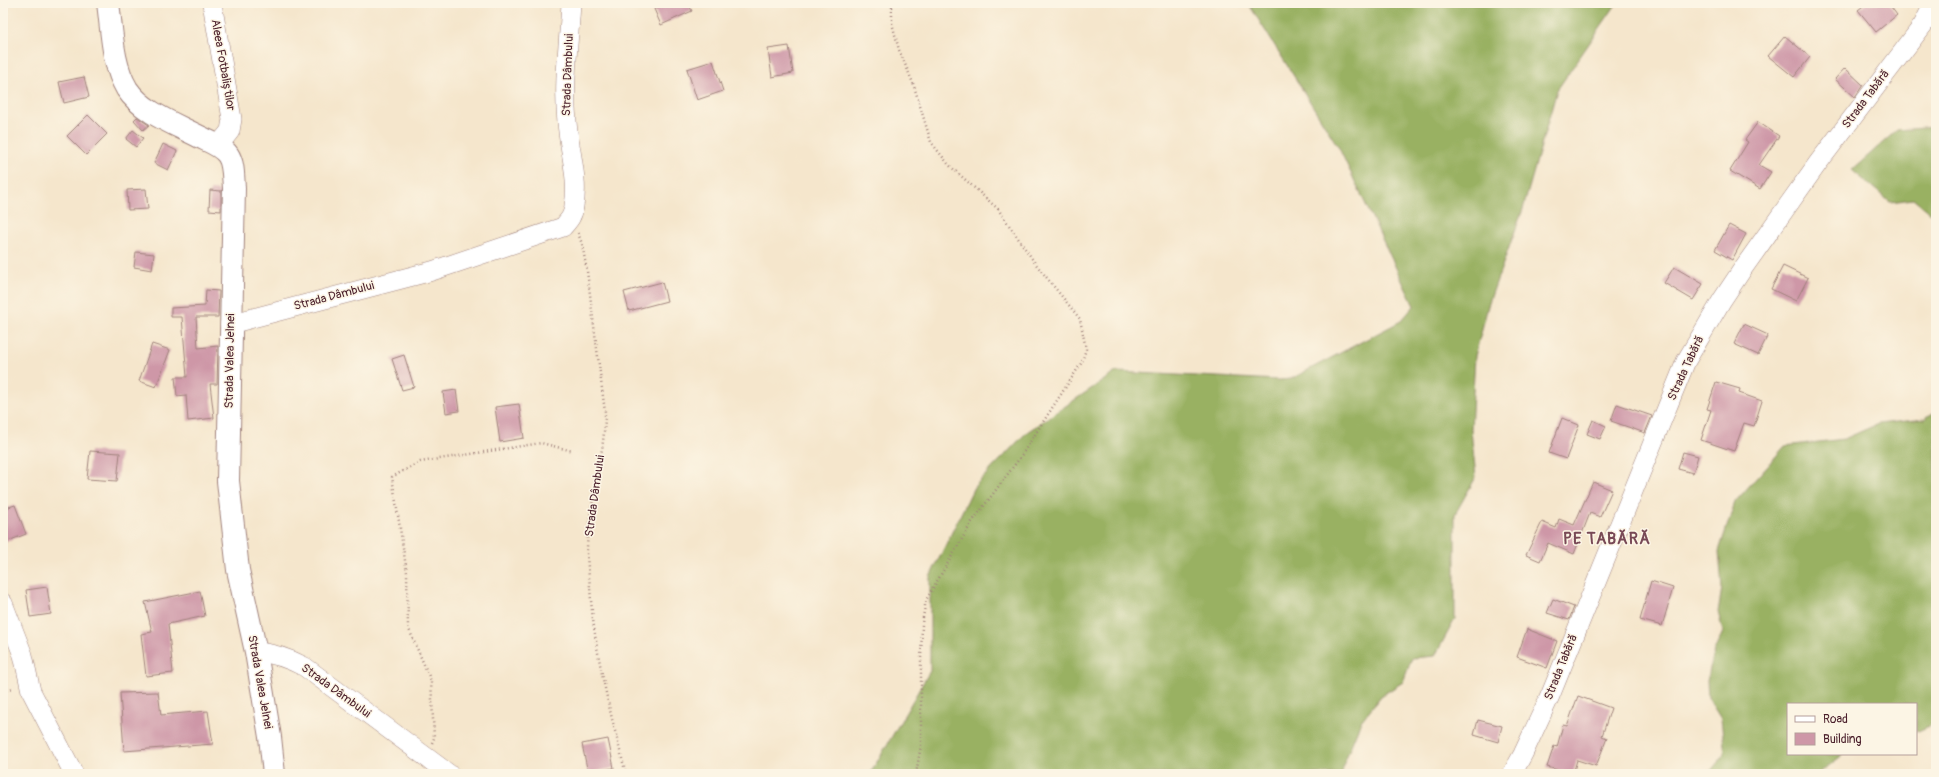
<svg xmlns="http://www.w3.org/2000/svg" width="1939" height="777" viewBox="0 0 1939 777" font-family="Pangolin,sans-serif">
  <style>
    .forest { fill: #99b162; stroke: #726846 }
    .building { fill: #ce97a7 }
    .lines { fill: none; stroke-linecap: round; stroke-linejoin: round }
    .minor-casing { stroke: #a0827c; stroke-width: 20 }
    .major-casing { stroke: #a0827c; stroke-width: 24 }
    .path { stroke: #a0827c; stroke-width: 2.5; stroke-dasharray: 1 3; stroke-linecap: butt }
    .minor { stroke: #fff; stroke-width: 19 }
    .major { stroke: #fff; stroke-width: 22 }
    .labels { text-anchor: middle; dominant-baseline: central; stroke-width: 3; stroke-linejoin: round; paint-order: stroke }
    .street-label { font-size: 12px; fill: #4a1f2b; stroke: #fcf5e5 }
    .district-label { font-size: 16px; font-weight: bold; letter-spacing: 1px; fill: #784956; stroke: #fcf5e5 }
  </style>
  <rect width="100%" height="100%" fill="#fcf5e5"/>
  <filter id="ink" filterUnits="userSpaceOnUse"><feTurbulence type="fractalNoise" baseFrequency=".025" numOctaves="2"/><feDisplacementMap in="SourceGraphic" scale="8" xChannelSelector="R" yChannelSelector="G"/><feConvolveMatrix kernelMatrix="1 2 1 2 8 2 1 2 1" color-interpolation-filters="sRGB"/></filter>
  <filter id="wash" filterUnits="userSpaceOnUse"><feTurbulence type="fractalNoise" baseFrequency=".012" numOctaves="4" result="noise"/><feDisplacementMap in="SourceGraphic" scale="16" xChannelSelector="R" yChannelSelector="G"/><feGaussianBlur stdDeviation="0.9" result="paint"/><feColorMatrix in="noise" values="0 0 0 0 0 0 0 0 0 0 0 0 0 0 0 0 0 1.4 0 .05"/><feComposite in="paint" operator="in"/></filter>
  <g filter="url(#wash)">
    <rect width="100%" height="100%" fill="#f5e6cc"/>
    <!-- forest -->
    <path class="forest" d="M1248,3h369l-60,87 -34,119 -34,93 -14,54 -4,74 5,47 -21,37v105l-20,37 -23,2 -9,24 -22,14 -20,25 -19,47 1,6h-473l60,-103v-94l44,-90 53,-55 89,-60 163,8 12,-1 110,-58 13,-15 -75,-158z
      M1936,127v91l-23,-19 -23,3 -38,-32 45,-40z
      M1936,411v312l-20,9v-28h-128v50h56l-26,20h-110l17,-20 -4,-35 -13,-21 -1,-17 7,-30 9,-19 -5,-20 4,-24 -3,-37 16,-49 50,-56 59,-7 34,-15 46,-5z"/>
    <g id="blocks">
      <!-- building -->
      <path class="building" d="M667,3h21l4,8 -31,14 -7,-16z
        M1867,3h21l9,12 -21,17 -18,-22z
        M1785,36l25,21 -16,20 -26,-21z
        M789,46l4,27 -21,4 -4,-28z
        M713,61l10,30 -26,9 -10,-31z
        M1845,68l18,17 -8,12 -20,-18z
        M84,77l5,20 -25,6 -5,-21z
        M88,115l19,19 -21,21 -19,-19z
        M137,117l12,8 -6,5 -9,-10z
        M1758,122l21,14 -20,29 12,7 -11,17 -30,-18 18,-29 -3,-2z
        M133,130l10,8 -7,9 -10,-8z
        M163,144l14,7 -9,19 -14,-7z
        M146,189l2,20 -20,1 -1,-20z
        M210,190l11,1v20l-12,-1z
        M1729,225l17,9 -14,26 -17,-10z
        M136,252l18,2 -2,16 -18,-3z
        M1783,266l25,12 -12,23 -25,-12z
        M1674,267l29,17 -10,16 -29,-17z
        M662,282l5,19 -38,10 -5,-19z
        M206,290l13,1 -1,26h-22l2,31 20,-2 -1,38h-7l4,34 -26,3 -2,-26 -9,1 -2,-19h12l-5,-60h-11v-9l34,-2z
        M1744,324l24,11 -10,20 -24,-11z
        M152,344l18,6 -14,37 -17,-6z
        M404,355l10,32 -12,3 -10,-31z
        M1716,382l24,7 -1,4 23,8 -8,25 -10,-3 -10,28 -33,-11 10,-30 -4,-1z
        M456,390l3,21 -13,2 -3,-21z
        M519,404l5,34 -24,4 -5,-35z
        M1617,404l35,12 -7,17 -34,-12z
        M1562,418l17,7 -13,34 -17,-6z
        M1593,420l13,6 -6,13 -13,-5z
        M90,451l30,2 -3,28 -30,-2z
        M1683,452l15,4 -5,17 -15,-4z
        M1593,482l19,8 -12,27 -10,-4 -16,41 -26,-11 -8,18 -14,-6 16,-33 14,6 3,-9 15,6z
        M15,505l11,29 -23,9v-34z
        M1651,581l22,7 -11,38 -22,-6z
        M47,587l4,27 -21,3 -4,-27z
        M200,591l5,25 -37,8 5,49 -27,3 -5,-42 11,-2 -7,-30z
        M1553,599l21,8 -5,13 -22,-7z
        M1527,629l30,12 -10,27 -30,-11z
        M158,692l3,23 47,-4 5,33 -89,7 -4,-58z
        M1578,696l33,12 -9,28 5,2 -11,28 -19,-6 -4,14 -26,-7 7,-21 3,1 6,-22 4,1z
        M1478,720l24,6 -4,16 -24,-7z
        M608,739l6,29 -26,5 -6,-29z"/>
    </g>
  </g>
  <g filter="url(#ink)">
    <use href="#blocks" fill-opacity="0" stroke="#a0827c" stroke-width="1"/>
    <g class="lines">
      <!-- minor casing -->
      <g class="minor-casing">
        <path id="minor" d="M212,3l20,116 -2,12 -12,15
          M230,324l202,-53 131,-44c6,-7 10,-11 11,-21 5,-28 -5,-56 -7,-84 -4,-40 2,-80 4,-119
          M3,603l20,52 8,36 43,83
          M256,652c18,1 32,6 49,15l144,107
          M1512,774l11,-20 27,-58 136,-335 36,-61 22,-33 74,-104 105,-138 11,-22"/>
      </g>
      <!-- major casing -->
      <g class="major-casing">
        <path id="major" d="M108,3c4,28 4,61 19,86 16,24 48,35 73,48 10,5 22,9 28,18 6,9 5,23 6,33l-6,293 10,89 18,82 14,85 4,37"/>
      </g>
      <!-- path -->
      <path class="path" d="M892,3v20l7,27 14,33 18,59 18,23 49,44 37,54 45,56 6,30 -4,13 -63,97 -47,63 -46,78 -4,23 -1,37v85l-5,29
        M578,233l4,11 5,27 18,141c0,46 -17,91 -18,138 0,12 2,25 3,37 4,64 20,125 36,187
        M3,690l11,-2
        M432,743l2,-5 -3,-57 -23,-54 -1,-54 -15,-96 28,-15 121,-19 32,8"/>
      <!-- minor -->
      <use href="#minor" class="minor"/>
      <!-- major -->
      <use href="#major" class="major"/>
    </g>
  </g>
  <g class="labels">
    <!-- street labels -->
    <g class="street-label">
      <text transform="translate(223 65) rotate(80)">Aleea Fotbaliștilor</text>
      <text transform="translate(568 75) rotate(-88)">Strada Dâmbului</text>
      <text transform="translate(1866 99) rotate(-53)">Strada Tabără</text>
      <text transform="translate(334 296) rotate(-15)">Strada Dâmbului</text>
      <text transform="translate(230 361) rotate(-89)">Strada Valea Jelnei</text>
      <text transform="translate(1686 368) rotate(-65)">Strada Tabără</text>
      <text transform="translate(595 496) rotate(-82)">Strada Dâmbului</text>
      <text transform="translate(1561 667) rotate(-68)">Strada Tabără</text>
      <text transform="translate(260 682) rotate(80)">Strada Valea Jelnei</text>
      <text transform="translate(336 691) rotate(36)">Strada Dâmbului</text>
    </g>
    <!-- district labels -->
    <g class="district-label">
      <text x="1607" y="539">PE TABĂRĂ</text>
    </g>
  </g>
  <!-- margin -->
  <rect width="1939" height="777" fill="none" stroke="#fcf5e5" stroke-width="16"/>
  <!-- legend -->
  <rect x="1787" y="703" width="130" height="52" fill="#fcf5e5" stroke="#b59f9b"/>
  <rect x="1795" y="716" width="20" height="6" fill="#ffffff" stroke="#b59f9b"/>
  <text x="1823" y="723" font-size="12" fill="#4a1f2b">Road</text>
  <rect x="1795" y="733" width="20" height="12" fill="#ce97a7" stroke="#b59f9b"/>
  <text x="1823" y="743" font-size="12" fill="#4a1f2b">Building</text>
</svg>
